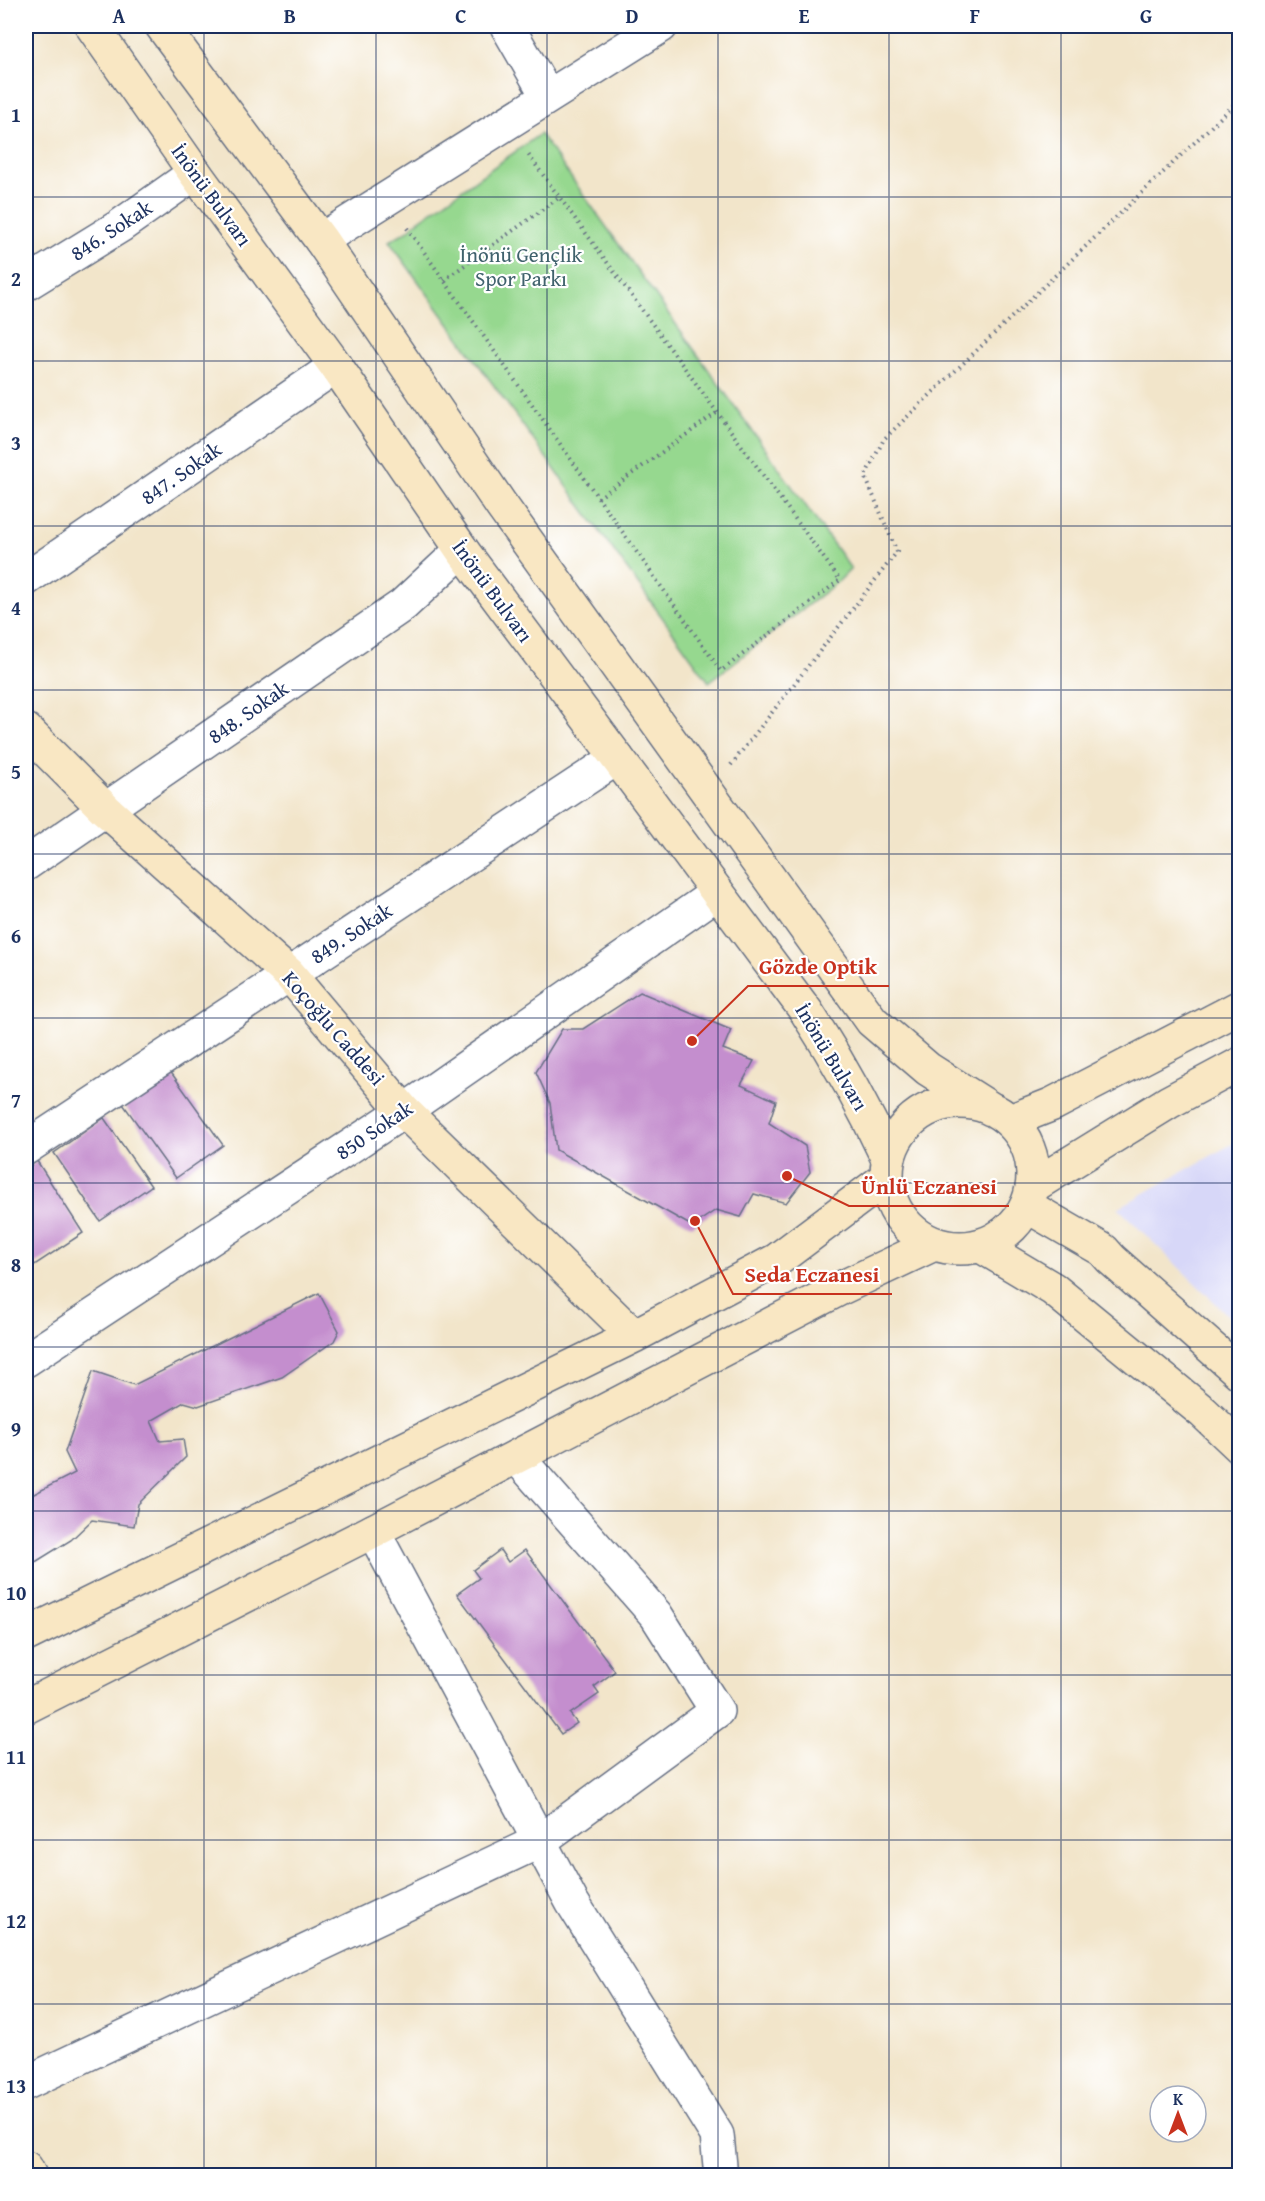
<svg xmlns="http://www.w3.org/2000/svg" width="1265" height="2201" viewBox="0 0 1265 2201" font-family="'Gentium Book Plus',serif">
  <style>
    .built { fill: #d7d7f8 }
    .green { fill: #96d88f; stroke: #588476; stroke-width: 1.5 }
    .building { fill: #c48ece }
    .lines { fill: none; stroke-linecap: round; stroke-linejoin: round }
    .street-casing { stroke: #666f84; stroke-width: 36 }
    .secondary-casing { stroke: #666f84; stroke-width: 36 }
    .path { stroke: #666f84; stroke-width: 4; stroke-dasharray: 1.5 4.5; stroke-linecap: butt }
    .street { stroke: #fff; stroke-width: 33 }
    .secondary { stroke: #f9e7c3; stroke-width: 33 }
    .grid { fill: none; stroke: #1b2f5e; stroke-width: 1.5; stroke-opacity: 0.55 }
    .labels { text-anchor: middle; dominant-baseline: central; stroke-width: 4.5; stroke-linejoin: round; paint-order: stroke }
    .street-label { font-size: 21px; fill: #1b2f5e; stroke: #fff }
    .park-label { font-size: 21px; fill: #40626d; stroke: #fff }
    .leader { fill: none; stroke: #c8321e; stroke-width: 2 }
    .callout-dot { fill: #c8321e; stroke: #fff; stroke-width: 2 }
    .callout-label { font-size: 22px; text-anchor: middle; font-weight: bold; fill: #c8321e; stroke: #fff; stroke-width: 4.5; stroke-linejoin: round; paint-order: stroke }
    .neatline { fill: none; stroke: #1b2f5e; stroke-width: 2 }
    .grid-label { font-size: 20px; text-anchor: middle; font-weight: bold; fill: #1b2f5e }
  </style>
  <rect width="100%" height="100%" fill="#fff"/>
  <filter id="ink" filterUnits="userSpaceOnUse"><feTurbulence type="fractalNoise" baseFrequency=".0167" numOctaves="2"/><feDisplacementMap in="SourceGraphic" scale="12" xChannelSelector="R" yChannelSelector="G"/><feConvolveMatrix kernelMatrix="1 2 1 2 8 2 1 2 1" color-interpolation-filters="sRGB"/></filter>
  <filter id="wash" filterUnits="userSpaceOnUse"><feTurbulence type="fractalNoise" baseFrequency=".008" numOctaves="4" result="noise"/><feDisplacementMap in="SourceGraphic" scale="24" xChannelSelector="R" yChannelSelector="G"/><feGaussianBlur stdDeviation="1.35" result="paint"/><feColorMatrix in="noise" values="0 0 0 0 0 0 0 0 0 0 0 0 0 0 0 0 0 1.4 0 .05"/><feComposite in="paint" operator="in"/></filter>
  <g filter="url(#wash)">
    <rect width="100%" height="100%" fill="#f2e5ca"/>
    <!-- built -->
    <path class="built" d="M1239,1140v186l-121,-118z"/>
    <!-- green -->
    <path class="green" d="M540,134l311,435 -11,11 -131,102 -320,-441 20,-11 5,-6z"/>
    <g id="blocks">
      <!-- building -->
      <path class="building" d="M640,992l91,38 -8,19 31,12 -13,24 35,16 -7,22 36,23 5,26 -24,31 -32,-9 -13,23 -25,-7 -24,16 -136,-76 -6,-47 -14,-31 26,-43h21z
        M170,1071l53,74 -47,33 -53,-74z
        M104,1118l47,68 -51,35 -46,-68z
        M37,1161l46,72 -50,33 -7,-11v-86z
        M319,1293l20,38 -5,10 -52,36 -84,29 -14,-4 -33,19 9,20 23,-2 3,18 -48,47 -4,22 -42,-6 -21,20 -34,21 -11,4v-67l49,-25 -10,-21 28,-81 41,14z
        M500,1550l8,12 17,-12 90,121 -21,16 5,7 -29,20 7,9 -16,11 -104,-140 22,-16 -6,-8z"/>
    </g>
  </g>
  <g filter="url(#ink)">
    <use href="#blocks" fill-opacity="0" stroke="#666f84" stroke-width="1.5"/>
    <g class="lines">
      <!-- street casing -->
      <g class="street-casing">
        <path id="street" d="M507,26l41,71
          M321,240l340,-214
          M26,284l94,-58 75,-53
          M26,579l310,-213
          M26,864l377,-259 59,-55
          M26,1148l591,-390
          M26,1360l378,-249 313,-218
          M373,1531l199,371 145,233 4,41
          M26,2083l514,-242 177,-130 -61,-96 -139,-158"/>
      </g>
      <!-- secondary casing -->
      <g class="secondary-casing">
        <path id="secondary" d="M92,26l103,147 141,193 126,184 344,461c31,48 58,96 82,148
          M162,26l159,214 180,265 371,516 56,48 63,40
          M26,730l80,80 183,164 115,137 230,225
          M887 1175a73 73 0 1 1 146 0a73 73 0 1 1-146 0Z
          M1010,1121l43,-17 187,-97
          M1033,1186l136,-84 71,-38
          M1027,1206l76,44 8,9 129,114
          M981,1246l72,43 150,123 37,35
          M26,1635l608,-299 143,-76 109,-82
          M26,1707l347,-176 468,-243 93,-44
          M26,2168l4,8"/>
      </g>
      <!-- path -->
      <path class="path" d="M407,228l314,443 119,-91 -313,-427
        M444,280l116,-83
        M598,498l120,-86
        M731,765l166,-213 -32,-76 19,-37 356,-340"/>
      <!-- street -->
      <use href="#street" class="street"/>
      <!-- secondary -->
      <use href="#secondary" class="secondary"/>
    </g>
  </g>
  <!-- grid -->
  <path class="grid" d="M204,26v2150M376,26v2150M547,26v2150M718,26v2150M889,26v2150M1061,26v2150M26,197h1214M26,361h1214M26,526h1214M26,690h1214M26,854h1214M26,1018h1214M26,1183h1214M26,1347h1214M26,1511h1214M26,1675h1214M26,1840h1214M26,2004h1214"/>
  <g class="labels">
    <!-- street labels -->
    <g class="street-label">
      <text transform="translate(212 195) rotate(54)">İnönü Bulvarı</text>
      <text transform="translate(111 230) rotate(-33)">846. Sokak</text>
      <text transform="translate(181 473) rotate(-35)">847. Sokak</text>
      <text transform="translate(493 591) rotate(54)">İnönü Bulvarı</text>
      <text transform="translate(248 712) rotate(-35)">848. Sokak</text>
      <text transform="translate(351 933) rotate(-33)">849. Sokak</text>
      <text transform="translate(334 1028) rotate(49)">Koçoğlu Caddesi</text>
      <text transform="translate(832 1057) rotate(59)">İnönü Bulvarı</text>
      <text transform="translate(374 1130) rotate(-34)">850 Sokak</text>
    </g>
    <!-- park labels -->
    <g class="park-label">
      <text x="521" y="254">İnönü Gençlik<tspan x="521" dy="24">Spor Parkı</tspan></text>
    </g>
  </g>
  <!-- callouts -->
  <path class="leader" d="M692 1041L748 986H889M787 1176L849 1206H1009M695 1221L733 1294H892"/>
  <g class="callout-dot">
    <circle cx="692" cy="1041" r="6"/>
    <circle cx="787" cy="1176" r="6"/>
    <circle cx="695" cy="1221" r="6"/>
  </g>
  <g class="callout-label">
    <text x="818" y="974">Gözde Optik</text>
    <text x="929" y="1194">Ünlü Eczanesi</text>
    <text x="812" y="1282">Seda Eczanesi</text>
  </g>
  <!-- margin -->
  <rect width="1265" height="2201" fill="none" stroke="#fff" stroke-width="66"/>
  <!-- north arrow -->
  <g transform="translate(1178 2114)"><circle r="28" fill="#ffffff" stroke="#a4acbf" stroke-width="1.5"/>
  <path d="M0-4.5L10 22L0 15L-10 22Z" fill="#c8321e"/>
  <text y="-9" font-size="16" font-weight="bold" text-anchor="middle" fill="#1b2f5e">K</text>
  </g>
  <rect x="33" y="33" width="1199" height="2135" class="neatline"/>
  <g class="grid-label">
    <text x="119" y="23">A</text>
    <text x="290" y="23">B</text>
    <text x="461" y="23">C</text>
    <text x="632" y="23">D</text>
    <text x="804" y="23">E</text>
    <text x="975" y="23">F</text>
    <text x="1146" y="23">G</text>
    <text x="16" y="122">1</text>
    <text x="16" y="286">2</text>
    <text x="16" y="450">3</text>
    <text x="16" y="615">4</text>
    <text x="16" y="779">5</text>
    <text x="16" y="943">6</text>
    <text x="16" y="1107">7</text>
    <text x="16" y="1272">8</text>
    <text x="16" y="1436">9</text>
    <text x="16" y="1600">10</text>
    <text x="16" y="1764">11</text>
    <text x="16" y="1928">12</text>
    <text x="16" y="2093">13</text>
  </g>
</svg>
